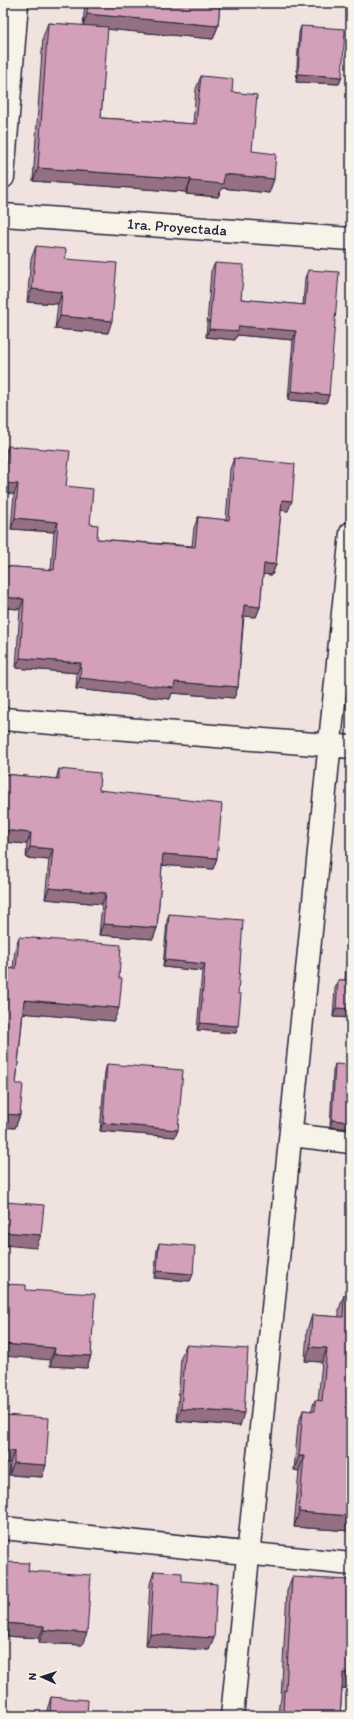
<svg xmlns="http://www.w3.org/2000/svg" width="354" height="1719" viewBox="0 0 354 1719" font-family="Itim,sans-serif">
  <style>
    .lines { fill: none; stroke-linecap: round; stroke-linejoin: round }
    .minor-casing { stroke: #22223b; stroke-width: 25 }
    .minor { stroke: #f7f3e8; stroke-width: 22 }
    .wall { fill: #b68a9f; stroke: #22223b }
    .shaded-wall { fill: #947082; stroke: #22223b }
    .building { fill: #d4a0b9; stroke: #22223b }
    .labels { text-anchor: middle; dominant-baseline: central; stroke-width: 4; stroke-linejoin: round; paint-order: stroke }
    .street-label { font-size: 15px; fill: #22223b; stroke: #f7f3e8 }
  </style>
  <rect width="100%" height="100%" fill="#f0e2df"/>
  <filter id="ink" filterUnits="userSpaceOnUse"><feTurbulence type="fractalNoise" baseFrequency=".025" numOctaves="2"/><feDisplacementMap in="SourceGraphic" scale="8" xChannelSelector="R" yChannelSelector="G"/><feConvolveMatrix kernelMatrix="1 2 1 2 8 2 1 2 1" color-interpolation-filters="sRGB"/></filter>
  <g filter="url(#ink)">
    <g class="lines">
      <!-- minor casing -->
      <g class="minor-casing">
        <path id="minor" d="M3,177l14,-174
          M3,215l348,24
          M3,719l348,28
          M291,1135l60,7
          M3,1528l348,36
          M232,1716c42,-394 77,-789 119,-1183"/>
      </g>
      <!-- minor -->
      <use href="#minor" class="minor"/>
    </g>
    <!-- wall -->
    <path class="wall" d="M85,3h135l-2,23 -5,13 -106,-10 -6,89 92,6 3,-35 5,-13 31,16 20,59 22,28 -5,14 -47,-5 -4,9 -32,-3v-2l-153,-11 10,-144 5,-14 35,3z
      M301,26l41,51 -3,7 -43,-2 3,-49z
      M36,246l72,87 -53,-4 3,-25 -31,-2 4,-43z
      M215,263l26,36 62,6 2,-27 3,-8 21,125 -3,8 -38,-3 5,-60 -56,-5 -2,5 -29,-3 5,-66z
      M8,446l58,40 24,38 7,15 95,7 2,-18 4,-11 28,3 4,-51 4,-11 54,53 -7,-1 -5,54 -4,11 -9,-1 -3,33 -4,10 -12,-1 -6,71 -4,11 -62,-5 -2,6 -94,-10 1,-16 -61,-5 4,-59 -17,-1v-42l48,4 3,-38 -43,-3 3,-35 -11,-1v-25l1,-12z
      M59,769l40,21 118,68 -4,11 -51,-4 -5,63 -4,11 -54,-4 3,-31 -57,-5 4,-39 -23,-2 1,-14 -24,-2v-68l53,5z
      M169,914l69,80v32l-2,7 -39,-3 5,-59 -39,-4 4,-46z
      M19,937l95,84 -91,-8 -7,71 4,31 -5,13 -12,-1v-159l10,1 2,-20z
      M350,943l1,75 -18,-1 2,-29 3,-8h7l2,-29z
      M107,1064l71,66 -3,7 -75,-6 5,-60z
      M335,1064l16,65 -21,-2 3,-56z
      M159,1243l34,31 -3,7 -36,-3 3,-28z
      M26,1290l65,66 -4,12 -37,-2v-6z
      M344,1295l7,236 -57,-4 5,-56 -5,-1 4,-45 5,-15 8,1 4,-11 3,1 4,-39 -17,-1 2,-31 5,-15 27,2v-8z
      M186,1345l54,81 -63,-5 4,-64z
      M3,1415l43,50 -4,12 -33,-2 1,-12z
      M3,1562l25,9 54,74 -43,-2v-5l-36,-2z
      M154,1571l28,10 32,57 -5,12 -63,-4 4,-62z
      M292,1577l55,26 4,1v84h-9l-2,28h-62l1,-11 2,-6 6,-108z
      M51,1697l36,19h-41l1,-6z"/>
    <!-- shaded-wall -->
    <path class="shaded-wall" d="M87,14l131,12 -5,13 -130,-12z
      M298,74l44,3 -3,7 -43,-2z
      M38,168l153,11 -5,13 -153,-11z
      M224,174l50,5 -5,14 -47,-5 -4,9 -32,-3 5,-13z
      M32,289l30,3 -4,12 -31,-2z
      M60,316l52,5 -4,12 -53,-4z
      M239,326l57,5 -3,9 -56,-5 -2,5 -29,-3 3,-8z
      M291,391l38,4 -3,8 -38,-3z
      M4,483l14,1 -4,10 -11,-1v-6z
      M282,500l10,1 -4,10 -10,-1z
      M15,518l43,4 -4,10 -43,-3z
      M264,564h12l-4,11 -12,-1z
      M3,597l21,2 -4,10 -17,-1z
      M244,605l16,2 -4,10 -15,-1z
      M20,658l61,5 -4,10 -61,-5z
      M80,678l95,4 63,5 -4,11 -62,-5 -2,6 -94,-10z
      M3,830l28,3 -4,11 -24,-2z
      M30,847l23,2 -4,11 -23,-2z
      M163,854l54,4 -4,11 -54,-4z
      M49,888l57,5 -4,11 -57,-5z
      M103,924l54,4 -4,11 -54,-4z
      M165,960l40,4 -3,7 -39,-4z
      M24,1000l95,8 -5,13 -95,-8z
      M336,1008l15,1v9l-18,-1z
      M200,1023l38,3 -2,7 -39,-3z
      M3,1114l17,1 -5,13 -12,-1z
      M332,1120l19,2v7l-21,-2z
      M103,1123l75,7 -3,7 -75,-6z
      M3,1232l38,3 -5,13 -33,-3z
      M157,1271l36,3 -3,7 -36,-3z
      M3,1344l52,4 -5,12 -47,-4z
      M310,1347l17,1 -5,14 -17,-1z
      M54,1354l37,2 -4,12 -37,-2z
      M181,1409l63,4 -4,13 -63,-5z
      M3,1451h11l-4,12h-7z
      M299,1456h5l-5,15 -5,-1z
      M14,1463l32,2 -4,12 -33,-2z
      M299,1512l52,4v15l-57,-4z
      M3,1623l41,3 -5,12 -36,-2z
      M44,1630l43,3 -5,12 -43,-2z
      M150,1634l64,4 -5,12 -63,-4z
      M343,1673h8v15h-13z"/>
    <!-- building -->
    <path class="building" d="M88,3h132l-2,23 -131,-12z
      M48,23l60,4 -7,91 95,6 5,-48 32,3 -1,13 25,3 -5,56 24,3 -2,25 -50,-5 -1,10 -32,-3v-2l-153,-11z
      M301,26l44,3 -3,48 -44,-3z
      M36,246l30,3 -1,10 52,4 -5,58 -52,-5 2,-24 -30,-3z
      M215,263l29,2 -3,34 64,6 3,-35 31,2 -10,123 -38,-4 5,-60 -57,-5 -1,5 -29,-2z
      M8,446l62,5 -4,35 27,3 -3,35 8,1 -1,14 98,8 3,-30 31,3 5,-62 61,6 -3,37 -10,-1 -6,64h-12l-4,43 -16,-2 -6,82 -63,-5 -1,6 -94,-10 1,-15 -61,-5 4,-59 -21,-2v-31l51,4 4,-48 -43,-4 3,-34 -14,-1z
      M59,769l41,4 -1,17 123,14 -5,54 -54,-4 -6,74 -54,-4 3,-31 -57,-5 4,-39 -23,-2 1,-14 -28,-3v-56l56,5z
      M169,914l74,6 -5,74h3l-3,32 -38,-3 5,-59 -40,-4z
      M19,937l102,8 -2,33h3l-3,30 -95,-8 -8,84h7l-3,31 -17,-1v-146l13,1z
      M350,943h1v66l-15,-1 2,-28h10z
      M107,1064l76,6 -5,60 -75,-7z
      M335,1064l16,1v57l-19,-2z
      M4,1202l40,3 -3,30 -38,-3v-21z
      M159,1243l36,3 -2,28 -36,-3z
      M3,1284l23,1v5l69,4 -4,62 -37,-2 1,-6 -52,-4z
      M344,1295h7v221l-52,-4 5,-56h-5l4,-46 12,1v-11l7,1 5,-53 -17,-1 2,-32 31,2z
      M186,1345l62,4 -4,64 -63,-4z
      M3,1415l46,3 -3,47 -32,-2v-12h-11z
      M3,1562l26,1 -1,8 63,4 -4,58 -43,-3v-4l-41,-3z
      M154,1571l28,2v8l35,3 -3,54 -64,-4z
      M292,1577l57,3 -2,23 4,1v69h-8l-3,43h-57l1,-26 2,1z
      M51,1697l37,3 -1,16h-37z"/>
  </g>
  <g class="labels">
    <!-- street labels -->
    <g class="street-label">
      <text transform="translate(177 227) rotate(4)">1ra. Proyectada</text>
    </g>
  </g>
  <!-- margin -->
  <rect width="354" height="1719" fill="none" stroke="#f7f3e8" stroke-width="16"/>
  <rect x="8" y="8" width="338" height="1703" fill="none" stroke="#22223b" stroke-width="1.5" filter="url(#ink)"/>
  <!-- north arrow -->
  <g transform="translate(42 1677) rotate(273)" stroke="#f7f3e8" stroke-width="3" paint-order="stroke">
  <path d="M0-3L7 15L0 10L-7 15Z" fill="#22223b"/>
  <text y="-6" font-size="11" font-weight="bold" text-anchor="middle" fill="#22223b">N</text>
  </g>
</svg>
